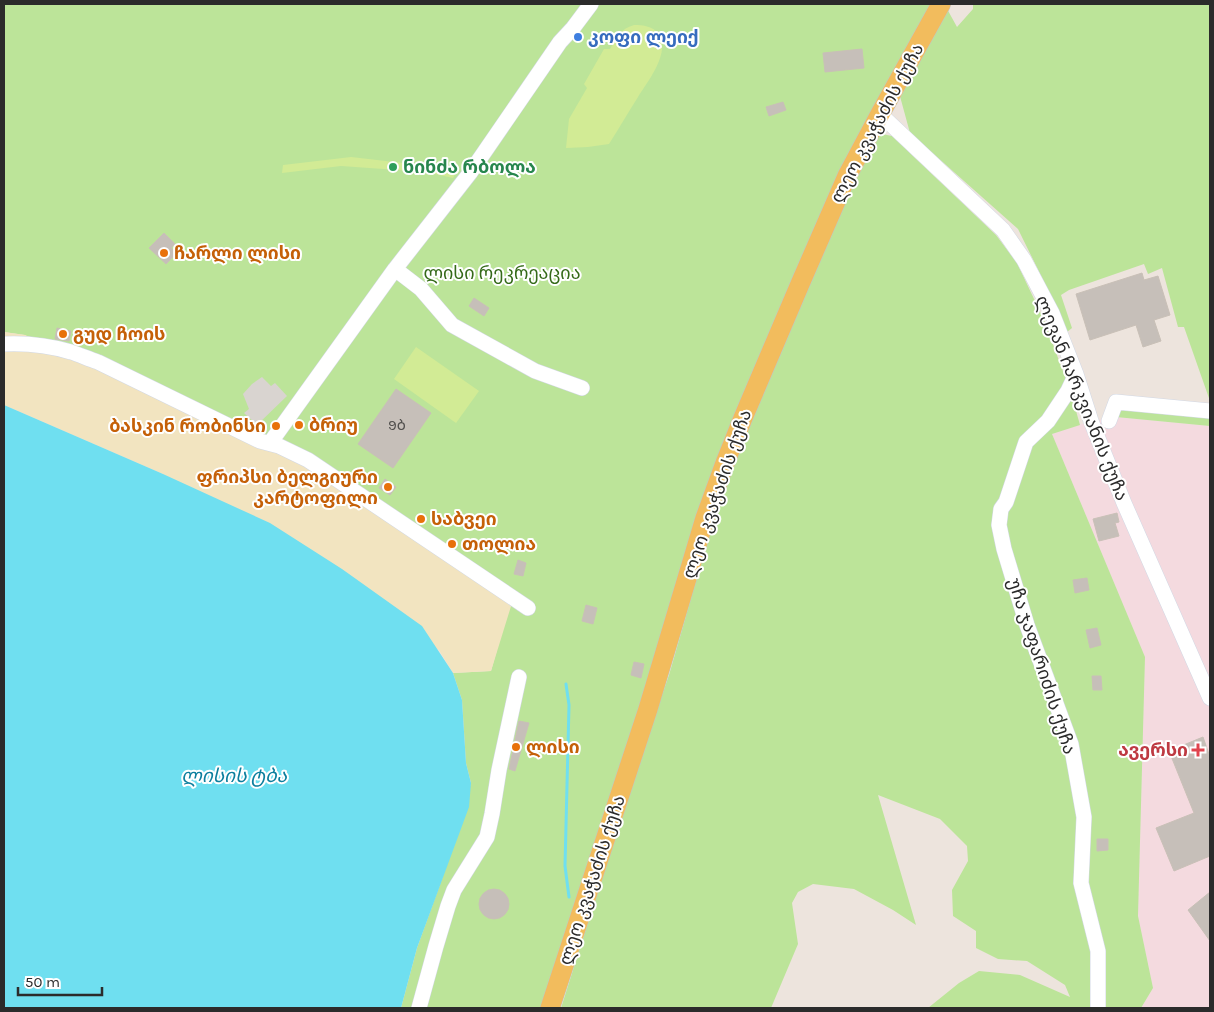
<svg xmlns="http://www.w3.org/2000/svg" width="1214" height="1012" viewBox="0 0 1214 1012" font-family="Karla,'Noto Sans Georgian',sans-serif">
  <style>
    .medical { fill: #f4dadf }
    .green { fill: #bce499 }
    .sand { fill: #f2e4c0 }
    .pitch { fill: #d2eb95 }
    .plaza { fill: #d9d4d0 }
    .water { fill: #6fdff0 }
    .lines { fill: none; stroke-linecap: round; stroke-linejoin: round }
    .stream { stroke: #6fdff0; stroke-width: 3 }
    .building { fill: #c6bfb9; stroke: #c9c0b7 }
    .minor-casing { stroke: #d2d8e4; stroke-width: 16 }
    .major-casing { stroke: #c4c4c4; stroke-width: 20 }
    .minor { stroke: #fff; stroke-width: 15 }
    .major { stroke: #f2bc5d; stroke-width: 19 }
    .shop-dot { fill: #3f7fe0; stroke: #fff; stroke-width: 2 }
    .leisure-dot { fill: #2e9e5b; stroke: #fff; stroke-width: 2 }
    .food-dot { fill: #e8710a; stroke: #fff; stroke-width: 2 }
    .health-dot { fill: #e0444e; stroke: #fff; stroke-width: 2 }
    .labels { text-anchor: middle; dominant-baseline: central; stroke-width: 4; stroke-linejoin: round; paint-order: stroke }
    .number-label { font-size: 15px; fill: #52504e }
    .shop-label { font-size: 18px; font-weight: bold; fill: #366cbe; stroke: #fff; text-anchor: start }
    .street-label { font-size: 18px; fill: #2b2b2b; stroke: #fff }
    .leisure-label { font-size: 18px; font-weight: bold; fill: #27864d; stroke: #fff; text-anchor: start }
    .food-label { font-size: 18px; font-weight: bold; fill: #c56008; stroke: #fff; text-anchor: start }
    .park-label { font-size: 18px; fill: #356a19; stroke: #fff }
    .health-label { font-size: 18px; font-weight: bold; fill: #be3a42; stroke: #fff; text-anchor: end }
    .water-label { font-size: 19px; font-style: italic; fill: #0c7f9e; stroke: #fff }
  </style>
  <rect width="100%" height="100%" fill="#ede4dd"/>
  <!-- medical -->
  <path class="medical" d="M1116,417l94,9v582h-69l12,-20 -15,-72 7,-259 -93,-223 39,-13z"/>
  <!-- green -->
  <path class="green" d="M4,4h930l-93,168 -201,541 -98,295h-141l16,-60 25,-69 29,-96 -5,-20 -4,-63 -9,-27 38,-2 6,-21 -472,-315 -21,-3z
    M973,4h235l2,1v396l-26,-74h-6l-16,-59 -14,6 -4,-10 -75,26 -8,5 11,33 -5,4 -14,-32 -35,-71 -108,-96 -12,-44 48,-82 11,20 16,-18z
    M877,133l15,3 104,99 21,28 27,57 27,73 9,32 -28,9 93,223 -7,259 15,72 -12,20h-213l31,-25 20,-12 41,4 50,22 -5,-12 -38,-24 -29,-2 -22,-11v-17l-23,-15 -1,-26 16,-29 -1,-15 -27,-27 -62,-24 38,130 -23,-15 -39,-21 -41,-5 -15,8 -6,11 6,41 -27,64h-210l80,-253 28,-80 37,-129 32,-96 114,-271z
    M1116,402l94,13v11l-94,-9z"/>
  <!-- sand -->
  <path class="sand" d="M4,332l21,3 17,7 271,125 199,136 -21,68 -38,2 -14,-23 -276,-176 -159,-69z"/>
  <!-- pitch -->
  <path class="pitch" d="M634,25c9,0 16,1 22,6 18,18 -8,50 -18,66 -10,16 -19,31 -29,47l-21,3 -22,1 3,-29 18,-31 -3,-4 20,-35h6c7,-12 10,-20 24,-24z
    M351,157l78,9 26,8 -2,4 -27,-6 -85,-6 -59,7 1,-8z
    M416,347l63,44 -23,32 -62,-44z"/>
  <!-- plaza -->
  <path class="plaza" d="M262,377l9,9 4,-3 12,13 -30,29 -13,-12 5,-4 -6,-15 9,-10z"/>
  <!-- water -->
  <path class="water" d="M4,405l159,69 107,49 72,46 80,57 31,47 9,27 4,63 5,20 -2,24 -52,141 -16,60h-397z"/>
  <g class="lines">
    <!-- stream -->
    <path class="stream" d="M566,684l3,21 -4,161 4,31"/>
  </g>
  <!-- building -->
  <path class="building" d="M862,49l2,19 -39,4 -2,-19z
    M783,102l3,8 -17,6 -3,-9z
    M164,233l11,11 -4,4 6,5 -11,11 -17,-16z
    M1142,273l2,7 14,-4 12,39 -16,5 7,21 -18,6 -7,-22 -46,15 -14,-46z
    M474,298l15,10 -5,8 -15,-10z
    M57,328l14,3 -2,10 -14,-2z
    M396,389l35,24 -38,55 -35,-24z
    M385,479l11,8 -6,8 -11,-7z
    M1117,513l2,9 -4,1 4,13 -20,5 -6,-22z
    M518,560l8,3 -3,13 -9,-2z
    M1087,578l2,12 -14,3 -2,-13z
    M586,605l11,3 -4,16 -11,-3z
    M1097,628l4,17 -11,3 -4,-18z
    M634,662l10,2 -3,14 -10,-3z
    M1092,676h9l1,14h-9z
    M519,721l10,2 -14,48 -6,-2z
    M1203,737l7,20v99l-36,15 -18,-43 38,-15 -25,-62z
    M1097,839h11v11l-11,1z
    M479 904a15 15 0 1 1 30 0a15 15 0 1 1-30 0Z
    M1210,892v49l-22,-31z"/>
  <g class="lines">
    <!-- minor casing -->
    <g class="minor-casing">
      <path id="minor" d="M880,114l123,116 21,30 28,53 24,61 15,47 33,82 86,195
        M395,269l26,20 31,36 83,46 47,17
        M4,344c22,-1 47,2 67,8 9,3 18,7 27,10l162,79 19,5 29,14 220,148
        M1076,374l-8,17 -20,30 -22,21 -20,60 -5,7 -2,16 5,24 23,76 44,119 13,73 -3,66 17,68v57
        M1109,421l7,-19 94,9
        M270,443l125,-174 75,-96 90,-131 13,-14 18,-24
        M419,1008l17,-62 12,-40 6,-16 33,-53 5,-23 7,-44 20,-93"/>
    </g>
    <!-- major casing -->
    <g class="major-casing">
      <path id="major" d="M550,1008l98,-299 57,-191 20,-55 18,-45 57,-134 47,-108 33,-62 61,-110"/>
    </g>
    <!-- minor -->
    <use href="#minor" class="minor"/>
    <!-- major -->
    <use href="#major" class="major"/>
  </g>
  <!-- markers -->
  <circle class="shop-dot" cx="578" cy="37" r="5"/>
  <circle class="leisure-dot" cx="393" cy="167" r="5"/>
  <g class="food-dot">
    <circle cx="164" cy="253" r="5"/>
    <circle cx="63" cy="334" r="5"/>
    <circle cx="299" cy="425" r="5"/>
    <circle cx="276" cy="426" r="5"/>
    <circle cx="388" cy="487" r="5"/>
    <circle cx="421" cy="519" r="5"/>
    <circle cx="452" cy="544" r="5"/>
    <circle cx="516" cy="747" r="5"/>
  </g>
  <path class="health-dot" d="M1195.5 742.5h5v5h5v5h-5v5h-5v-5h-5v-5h5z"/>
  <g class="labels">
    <!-- number labels -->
    <g class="number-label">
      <text x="397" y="425">9ბ</text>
    </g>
    <!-- shop labels -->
    <g class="shop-label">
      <text x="588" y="37">კოფი ლეიქ</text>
    </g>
    <!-- street labels -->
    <g class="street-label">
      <text transform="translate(877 123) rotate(-62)">ლეო კვაჭაძის ქუჩა</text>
      <text transform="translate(1082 398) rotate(68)">ლევან ჩარკვიანის ქუჩა</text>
      <text transform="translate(717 494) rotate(-71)">ლეო კვაჭაძის ქუჩა</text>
      <text transform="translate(1042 666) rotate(72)">უჩა ჯაფარიძის ქუჩა</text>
      <text transform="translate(592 880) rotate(-72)">ლეო კვაჭაძის ქუჩა</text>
    </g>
    <!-- leisure labels -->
    <g class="leisure-label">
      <text x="403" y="167">ნინძა რბოლა</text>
    </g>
    <!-- food labels -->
    <g class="food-label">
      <text x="174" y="253">ჩარლი ლისი</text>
      <text x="73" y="334">გუდ ჩოის</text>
      <text x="309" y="425">ბრიუ</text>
      <text x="266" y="426" text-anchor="end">ბასკინ რობინსი</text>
      <text x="378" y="477" text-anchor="end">ფრიპსი ბელგიური<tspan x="378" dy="21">კარტოფილი</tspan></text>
      <text x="431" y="519">საბვეი</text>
      <text x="462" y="544">თოლია</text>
      <text x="526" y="747">ლისი</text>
    </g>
    <!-- park labels -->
    <g class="park-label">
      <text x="502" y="273">ლისი რეკრეაცია</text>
    </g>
    <!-- health labels -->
    <g class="health-label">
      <text x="1188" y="750">ავერსი</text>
    </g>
    <!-- water labels -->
    <g class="water-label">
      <text x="234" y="776">ლისის ტბა</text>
    </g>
  </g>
  <!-- border -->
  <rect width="1214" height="1012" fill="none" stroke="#2b2b2b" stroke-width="10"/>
  <!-- scale -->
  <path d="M18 987v8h84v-8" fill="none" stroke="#2b2b2b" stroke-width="2.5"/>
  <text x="25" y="987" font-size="15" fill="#2b2b2b" stroke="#ffffff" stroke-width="4" paint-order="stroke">50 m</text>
</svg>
